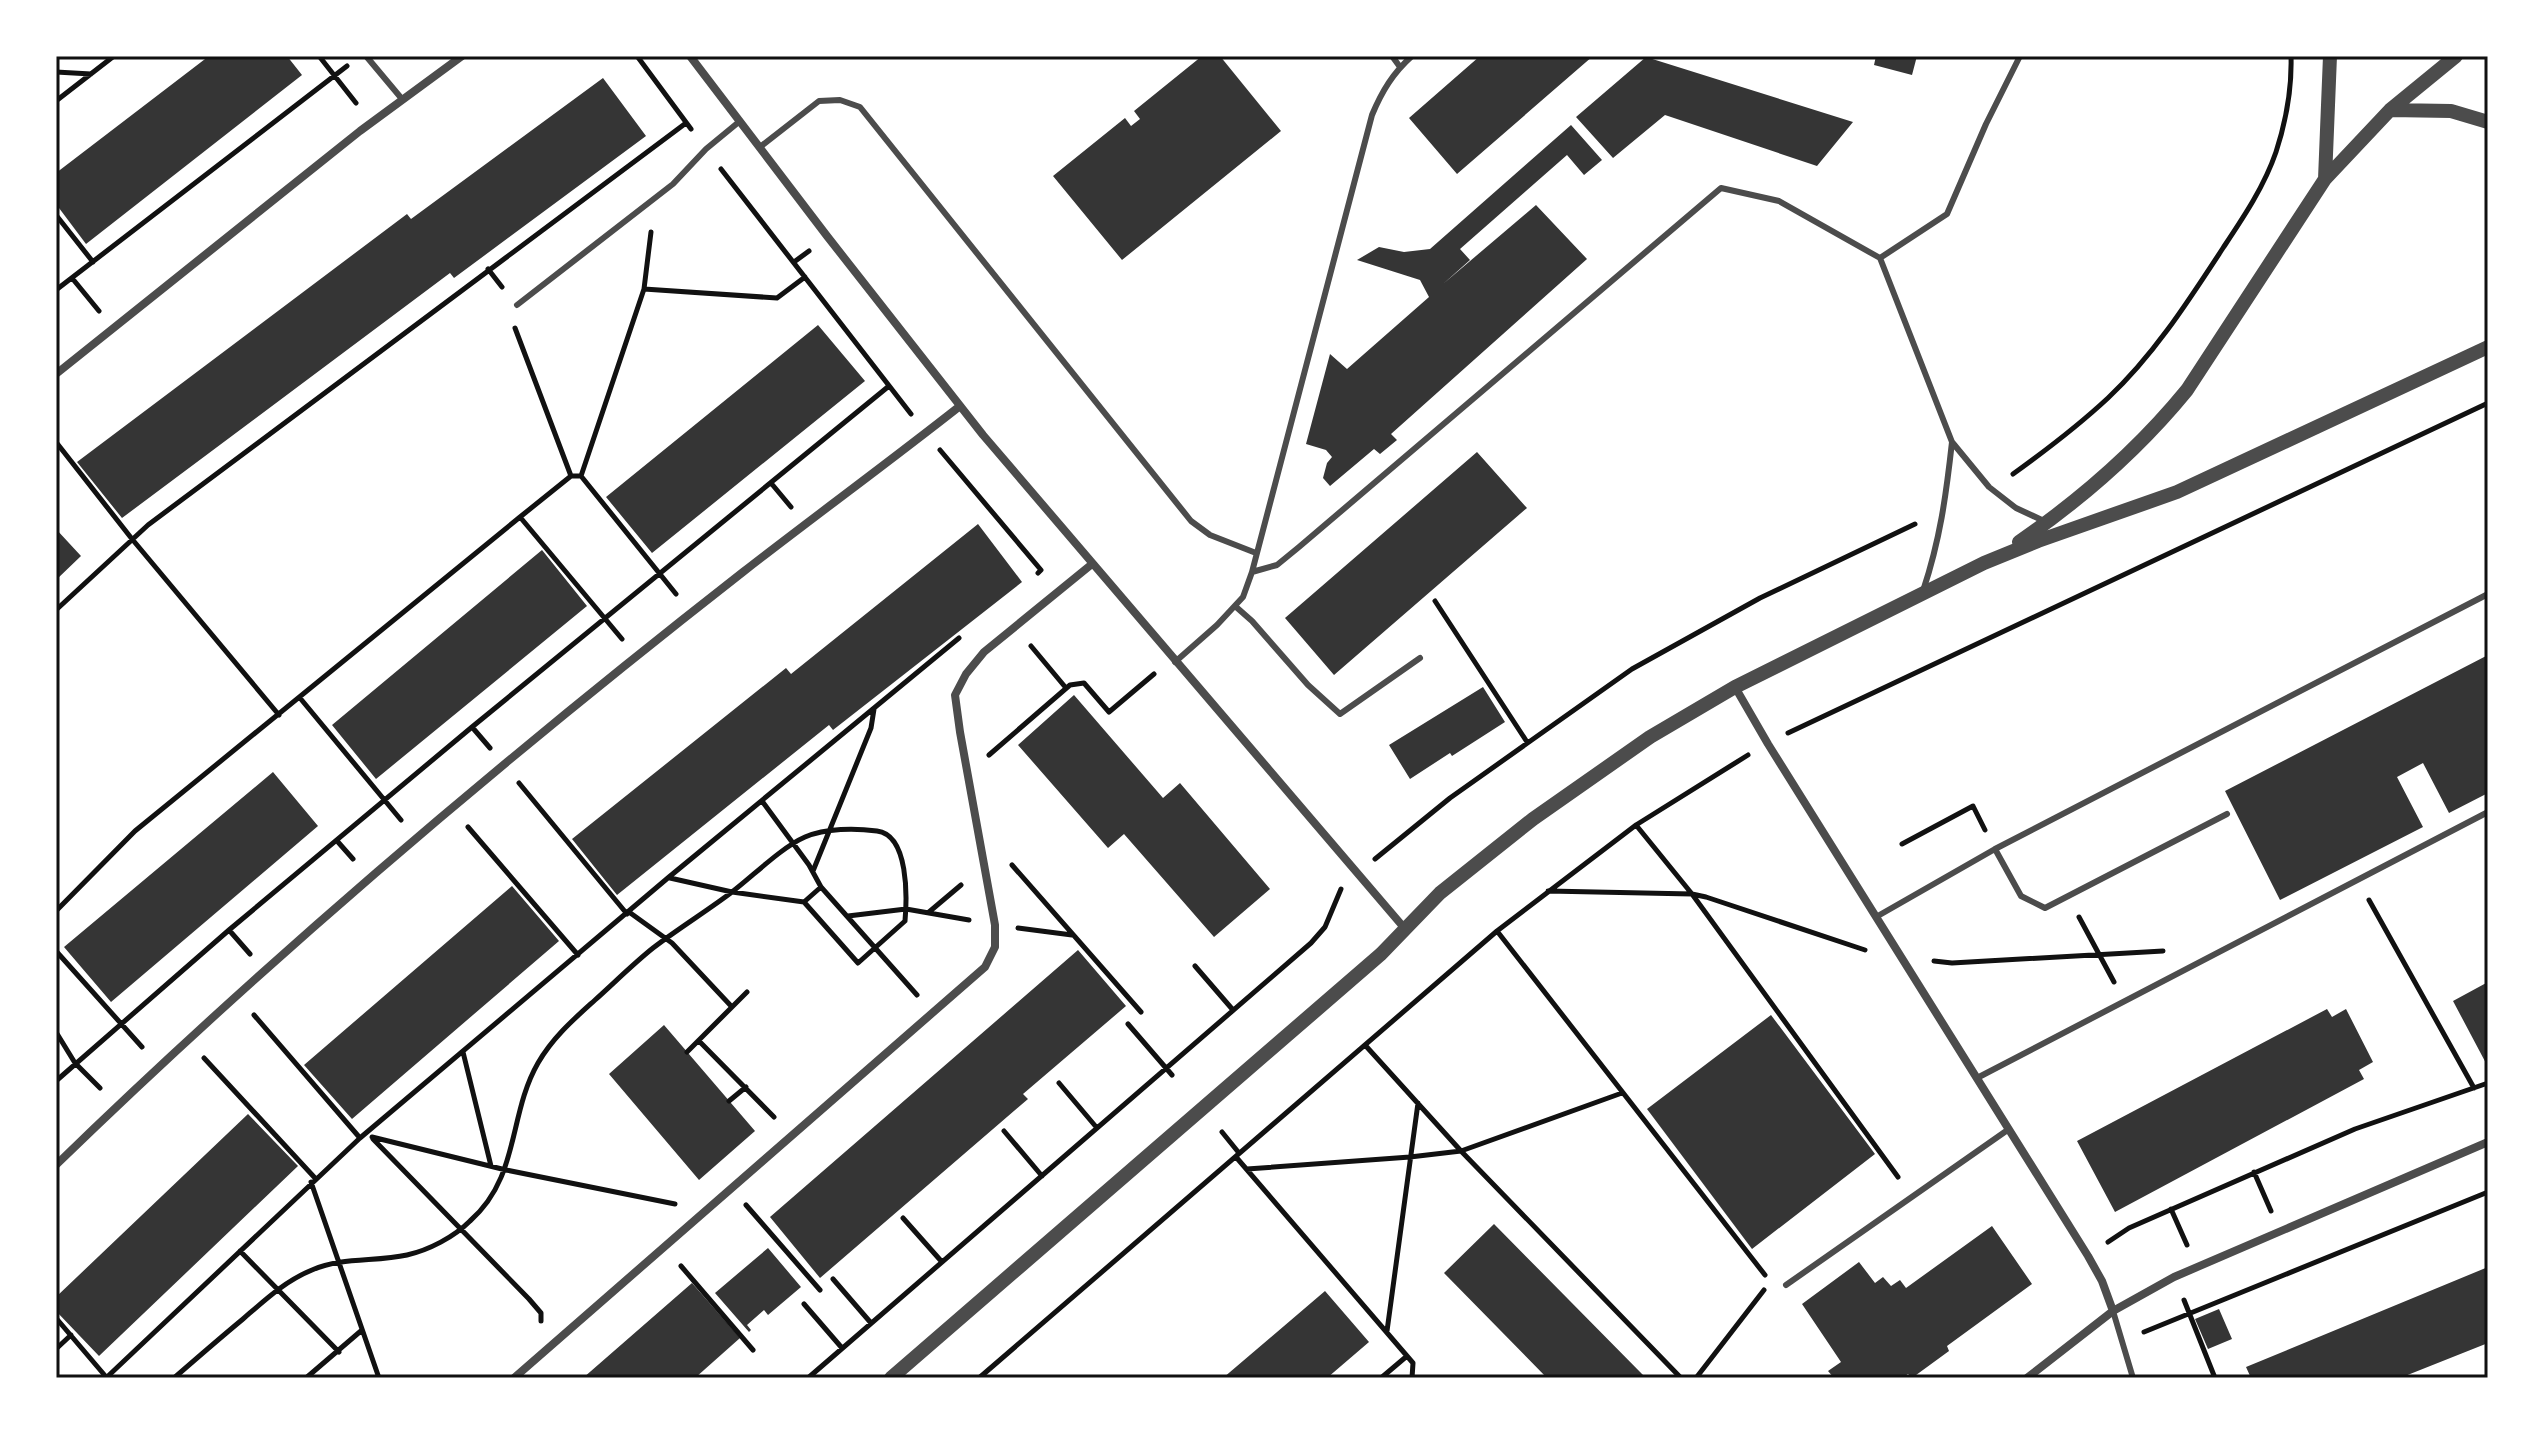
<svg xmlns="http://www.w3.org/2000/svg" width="2544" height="1434" viewBox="0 0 2544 1434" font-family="'DM Sans',sans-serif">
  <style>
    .building { fill: #353535 }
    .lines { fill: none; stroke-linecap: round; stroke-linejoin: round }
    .path { stroke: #111; stroke-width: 5 }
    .service { stroke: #4c4c4c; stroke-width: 6 }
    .minor { stroke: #4c4c4c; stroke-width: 8 }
    .tertiary { stroke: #4c4c4c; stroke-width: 14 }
    .neatline { fill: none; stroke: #111; stroke-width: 3 }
  </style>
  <rect width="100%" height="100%" fill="#fff"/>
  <!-- building -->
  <path class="building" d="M209,56h78l15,19 -216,169 -30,-40v-31z
    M1202,56h18l61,75 -159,129 -69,-84 72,-58 6,8 9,-7 -6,-8z
    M1480,56h113l-136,118 -48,-56z
    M1876,56h41l-5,19 -38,-10z
    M1646,57l207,65 -36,44 -152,-51 -52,43 -37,-41z
    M603,78l43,58 -192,142 -4,-5 -328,245 -45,-56 330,-248 4,5z
    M1571,125l31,35 -18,15 -17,-20 -107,94 10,11 -27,24 93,-79 51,54 -196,175 6,6 -17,14 -6,-5 -44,37 -7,-8 4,-15 5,-6 -6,-7 -20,-6 24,-90 17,15 82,-72 -9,-17 -63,-20 22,-13 25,5 26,-3z
    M818,325l47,56 -213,172 -46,-56z
    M1477,452l50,56 -193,167 -49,-57z
    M978,524l44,58 -189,148 -4,-5 -212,170 -45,-56 214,-171 5,6z
    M56,529l25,27 -25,24z
    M542,550l45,56 -211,173 -44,-54z
    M2488,655v138l-39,20 -26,-50 -26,14 26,50 -143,73 -55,-109z
    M1483,687l22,35 -53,34 -2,-3 -40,26 -21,-34z
    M1074,695l89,103 17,-15 90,106 -56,48 -90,-103 -16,14 -90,-103z
    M273,772l45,54 -207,176 -47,-55z
    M512,886l47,55 -207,178 -48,-54z
    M1078,950l48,56 -103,88 5,5 -208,179 -50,-61z
    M2488,982v85l-35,-66z
    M2327,1009l5,8 14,-8 27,53 -14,8 5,9 -249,133 -38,-71z
    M1771,1015l104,139 -123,95 -105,-140z
    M664,1025l91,106 -56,49 -90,-106z
    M248,1114l50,52 -199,190 -43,-45v-14z
    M1494,1224l150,152 -2,2h-95l-103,-105z
    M1992,1226l40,58 -85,62 2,5 -37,27 -4,-4 -6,4h-49l-2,-3 -6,3h-11l-6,-7 13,-9 -39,-58 57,-42 16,21 8,-6 8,9 9,-6 6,8z
    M768,1248l33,39 -33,28 -4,-5 -17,15 4,5 -2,2 -34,-39z
    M2488,1267v76l-88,35h-149l-5,-11z
    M692,1283l48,55 -45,40h-112z
    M1325,1291l44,51 -42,36h-104z
    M2219,1309l13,30 -24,10 -13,-30z"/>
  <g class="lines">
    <!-- path -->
    <path class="path" d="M319,56l37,47
      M637,56l54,73
      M56,72l35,2
      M56,101l58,-45
      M721,169l190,245
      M56,215l37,47
      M794,262l15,-11
      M488,269l14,18
      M72,278l27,33
      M644,289l133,9 28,-21
      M56,290l291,-224
      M515,328l56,148
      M56,442l76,97 147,176
      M940,450l101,120 -3,3
      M2013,474c32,-23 66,-49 95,-76 46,-43 81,-98 115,-150 20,-30 41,-61 53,-96 10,-31 16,-64 15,-96
      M581,476l63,-187 7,-57
      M581,476l95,118
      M771,483l20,24
      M520,517l102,122
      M1435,601l92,141
      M56,610l92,-85 538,-402
      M1031,646l35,42
      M300,698l101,122
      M472,727l18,21
      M1788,733l700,-330
      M989,755l81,-70 14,-2 25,29 45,-38
      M519,783l108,131
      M762,801l47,64 12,22 96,108
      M1636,825l56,69 206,283
      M468,827l110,128
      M338,842l15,17
      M1902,844l71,-38 12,24
      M1375,859l75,-61 182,-129 128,-71 155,-74
      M1012,865l129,147
      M813,871l58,-143 3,-19
      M1548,891l144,3 14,3 159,53
      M2369,900l105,188
      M804,902l17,-15
      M56,911l79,-80 385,-314 51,-41h10
      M629,912l43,31 60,64 -45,45
      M929,912l32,-27
      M848,916l58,-7 63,11
      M2079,917l35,65
      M1018,928l54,7
      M229,930l21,24
      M1497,931l268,344
      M56,951l86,96
      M1934,961l18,2 211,-12
      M1195,966l38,44
      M732,1007l15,-15
      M254,1015l106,123
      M1128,1024l44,51
      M56,1032l19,31 25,25
      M699,1041l75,76
      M1365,1045l96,106 220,227
      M463,1052l28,114
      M204,1058l111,120
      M56,1081l173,-151 243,-203 417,-341
      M1059,1083l38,45
      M729,1101l17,-14
      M1004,1131l38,45
      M1222,1132l17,21
      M372,1137l134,33 169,34
      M373,1139l156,160 12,14v8
      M1236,1157l171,199 6,7 -1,15
      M1247,1169l163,-12 51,-6 161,-58
      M2254,1172l17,39
      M311,1182l68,196
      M746,1205l74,85
      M2171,1209l16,36
      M903,1218l39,44
      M2108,1242l21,-14 226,-99 133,-46
      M240,1251l99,101
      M681,1266l72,84
      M833,1279l38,44
      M2184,1300l31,78
      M804,1304l38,44
      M56,1318l51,60
      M1387,1331l31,-228
      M2144,1332l344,-140
      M56,1349l15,-14
      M106,1378l254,-240 309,-261 290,-239
      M174,1378c23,-20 46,-40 69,-59 22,-19 42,-38 69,-49 30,-13 63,-8 95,-15 22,-5 47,-18 63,-34 50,-44 38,-106 68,-158 15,-26 36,-44 57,-63 19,-17 38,-36 58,-52 26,-20 54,-37 79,-56 21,-16 50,-45 73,-55 21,-9 50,-9 72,-6 32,4 30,67 28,90l-47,42 -54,-61 -72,-10 -62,-14
      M306,1378l56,-48
      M808,1378l503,-435 14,-16 16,-38
      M979,1378l518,-447 139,-106 112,-70
      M1381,1378l26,-22
      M1696,1378l68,-88"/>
    <!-- service -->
    <path class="service" d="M366,56l36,43
      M1392,56l8,11
      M760,147l59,-46 21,-1 20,7 331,414 19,14 46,18
      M1880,258l67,-44 39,-90 34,-68
      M517,305l156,-121 33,-35 34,-28
      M1252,572l25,-7 22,-18 422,-359 58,13 101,57 72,184 37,45 27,21 28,13
      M1923,591c17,-51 23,-95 29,-149
      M1235,606l17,15 56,64 32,29 80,-56
      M1175,662l42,-37 26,-28 9,-25 120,-457c10,-24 21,-42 40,-59
      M1995,849l26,47 24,12 182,-94
      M1876,917l119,-68 493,-255
      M1977,1078l511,-266
      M1786,1285l223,-156
      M2113,1311l20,67"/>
    <!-- minor -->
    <path class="minor" d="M690,56l137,180 156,199 423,495
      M56,374l304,-243 102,-75
      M1735,687l33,57 320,512 14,25 11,30
      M56,1165c217,-211 449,-407 687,-593 72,-56 146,-110 217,-166
      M514,1378l471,-411 10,-20v-22l-35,-193 -5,-37 11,-21 18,-22 108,-88
      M2027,1378l86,-67 61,-34 314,-135"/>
    <!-- tertiary -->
    <path class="tertiary" d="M2390,110l61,1 37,11
      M2325,179l5,-123
      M2019,542c64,-44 119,-92 168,-152l138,-211 65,-69 66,-54
      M891,1378l490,-424 59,-61 93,-74 117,-82 85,-50 249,-124 54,-22 139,-49 311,-145"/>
  </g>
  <!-- border -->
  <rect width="2544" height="1434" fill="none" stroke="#ffffff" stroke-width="116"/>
  <rect x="58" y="58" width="2428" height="1318" class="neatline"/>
</svg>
